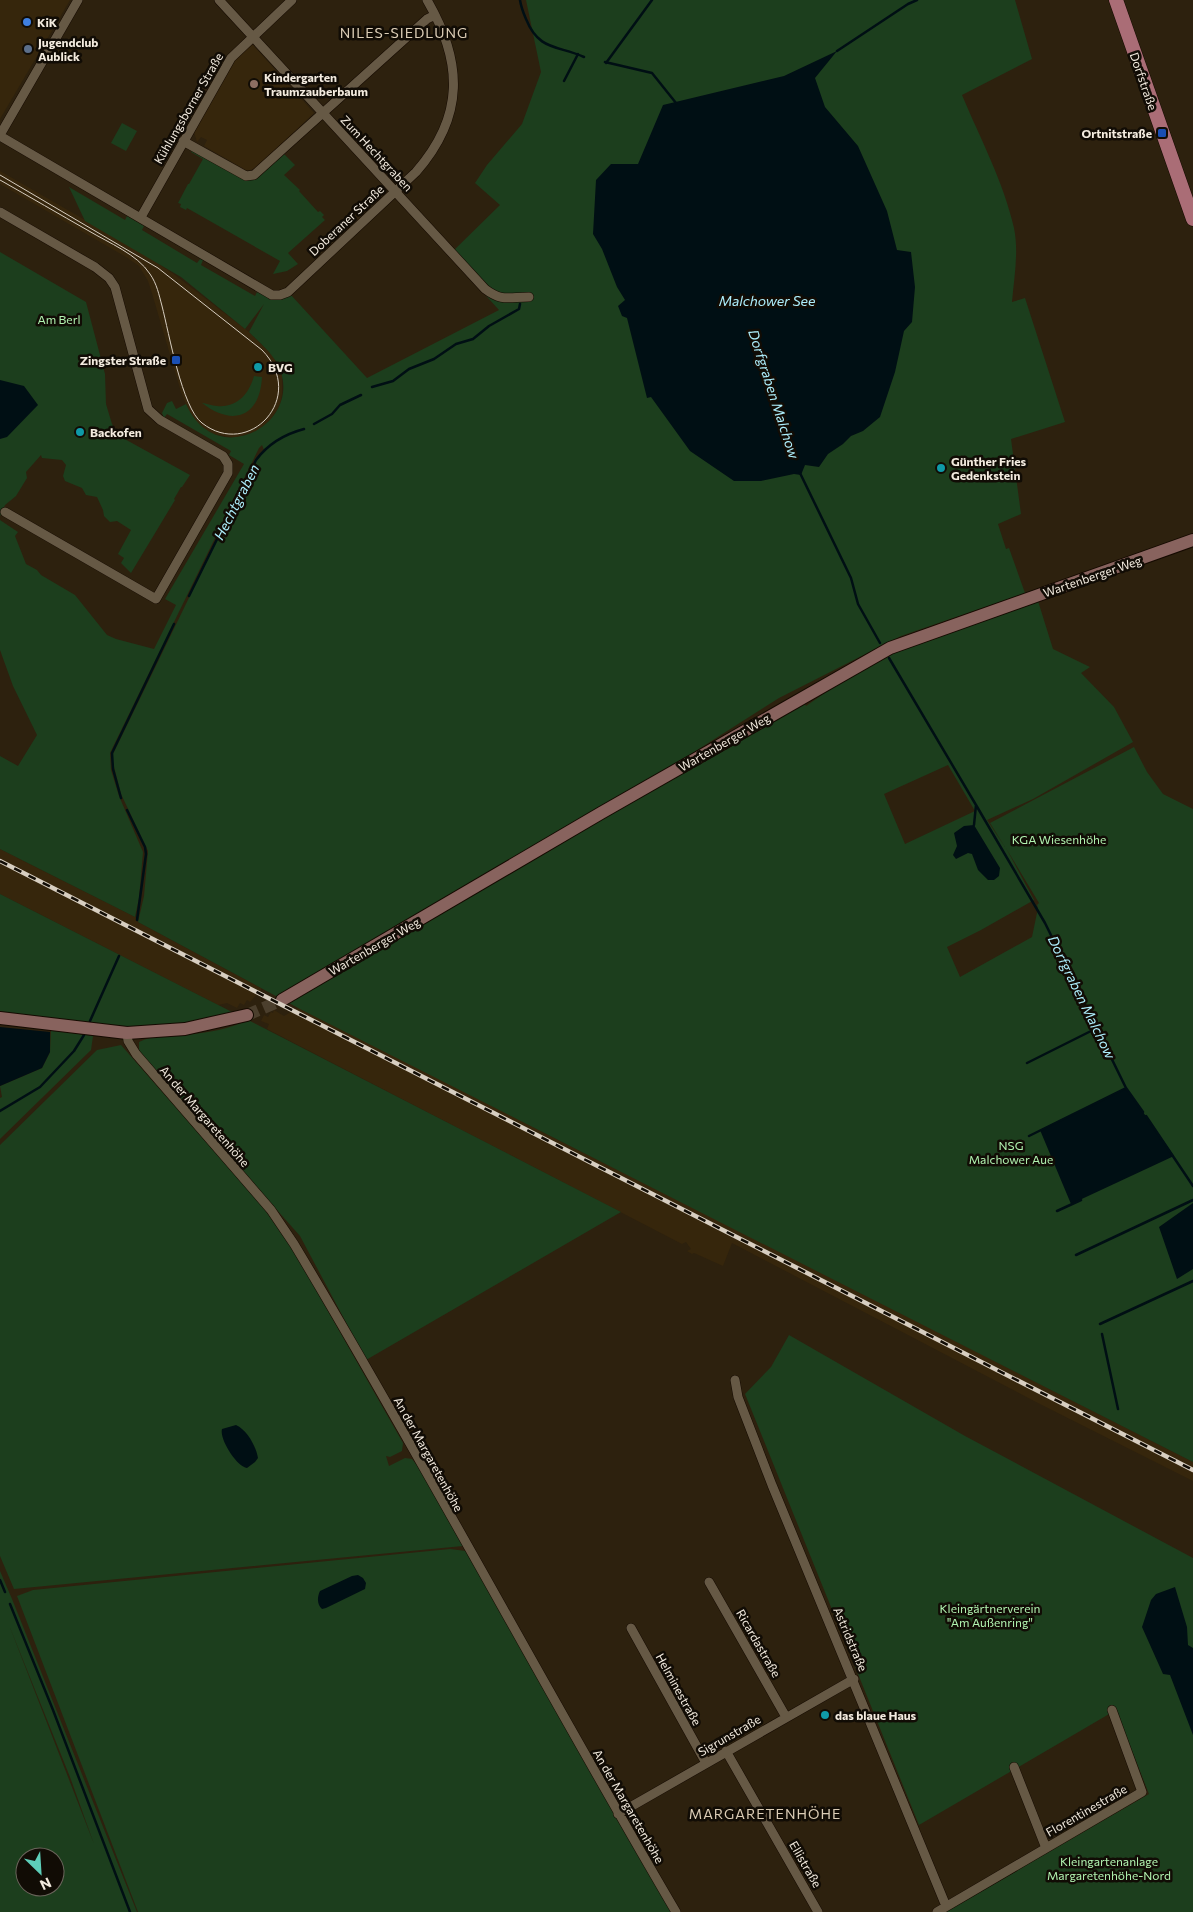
<svg xmlns="http://www.w3.org/2000/svg" width="1193" height="1912" viewBox="0 0 1193 1912" font-family="Commissioner,sans-serif">
  <style>
    .built { fill: #36260c }
    .green { fill: #1c3e1d; fill-rule: evenodd }
    .water { fill: #000f14 }
    .lines { fill: none; stroke-linecap: round; stroke-linejoin: round }
    .stream { stroke: #000f14; stroke-width: 2.5 }
    .secondary-tunnel { stroke: #4b3f2d; stroke-width: 12; stroke-dasharray: 12 6; stroke-linecap: butt }
    .street-casing { stroke: #150a00; stroke-width: 10 }
    .secondary-casing { stroke: #150a00; stroke-width: 14 }
    .primary-casing { stroke: #150a00; stroke-width: 15 }
    .street { stroke: #665945; stroke-width: 9 }
    .secondary { stroke: #88635e; stroke-width: 12 }
    .primary { stroke: #aa6d76; stroke-width: 14 }
    .tram { stroke: #d7cec1; stroke-width: 1 }
    .rail-casing { stroke: #d7cec1; stroke-width: 4.5 }
    .rail { stroke: #110c05; stroke-width: 2.5; stroke-dasharray: 8; stroke-linecap: butt }
    .shop-dot { fill: #3f7fe0; stroke: #110c05; stroke-width: 2 }
    .service-dot { fill: #5c6f8a; stroke: #110c05; stroke-width: 2 }
    .education-dot { fill: #8d6e63; stroke: #110c05; stroke-width: 2 }
    .transit-dot { fill: #1a4fb4; stroke: #110c05; stroke-width: 2 }
    .culture-dot { fill: #0f9aa8; stroke: #110c05; stroke-width: 2 }
    .labels { text-anchor: middle; dominant-baseline: central; stroke-width: 5; stroke-linejoin: round; paint-order: stroke }
    .poi-label { font-size: 12px; font-weight: bold; fill: #f3ebdf; stroke: #110c05; text-anchor: start }
    .street-label { font-size: 12px; fill: #f3ebdf; stroke: #110c05 }
    .park-label { font-size: 12px; fill: #b1f3b0; stroke: #110c05 }
    .neighbourhood-label { font-size: 14px; letter-spacing: 1px; fill: #dccdb6; stroke: #110c05 }
    .water-label { font-size: 14px; font-style: italic; fill: #adeefc; stroke: #110c05 }
  </style>
  <rect width="100%" height="100%" fill="#2d210e"/>
  <!-- built -->
  <path class="built" d="M0,0h70l-70,119z
    M251,43l63,70 -58,55 -6,2h-4l-42,-24 3,-6 -6,-3 -4,5 -4,-13 42,-73z
    M0,171l144,83 31,21 74,57 24,24 9,17v21l-2,11 -9,14 -13,12 -24,7 -20,-4 -16,-8 -7,-9 -10,-25 -30,-102 -3,-9 -9,-15 -13,-9 -126,-73z
    M0,849l135,68 3,5 123,66v2l-11,12 -3,-2 -3,5 -4,-2 -3,5 -10,-5 -9,2 -218,-111z
    M298,1008l128,63 130,68 131,65 506,258v19l-157,-79 -304,-159 -9,23 -29,-13 -2,1 -5,-3 4,-2 -5,-7 -4,2 -415,-215 2,-5 -8,-3 3,-6 4,2 3,-5 2,1 1,-3 10,6z"/>
  <!-- green -->
  <path class="green" d="M526,0h489l17,59 -70,36c18,43 42,88 52,133 5,24 0,50 -2,74l13,-4 40,124 -54,17 10,75 -23,10 8,25 3,-1 16,45 -124,43 -122,62 -99,63 124,-59 2,4 26,-18 58,-35 148,-52 15,48 37,18 -9,6 33,34 19,35 -100,57 -46,21 18,27 -15,-24 144,-76 13,25 16,22 30,15v653l-893,-453 -162,-87 6,-26 4,-45 -27,-57 -8,-31v-9l143,-294 8,-10 -2,-5 -3,3 -149,305 1,17 8,26 24,56 -4,46 -4,19 -135,-68v-93l18,10 19,-31 -24,-49 -13,-36v-130l18,12 -3,4 11,28 11,6 4,5 34,20 32,40 9,4 38,10 22,-44 -11,-6 79,-135 -15,-9 2,-4 -64,-37 -3,4 -2,-5 5,-10 5,-2 4,8 10,-5c31,70 122,17 91,-41 -7,-12 -18,-21 -28,-31l15,-28 -19,25 -64,-52 -96,-56 -16,-34 56,33 2,-4 17,10 -2,4 55,33 3,-4 3,1 -2,5 54,31 2,-4 11,5v2l9,1 14,-5 76,83 132,-68 -50,-55 51,-50 -25,-22 12,-18 35,-41 19,-52zM948,765l27,46 -70,33 -21,-50zM1006,848l33,55 -2,2 1,3 -6,29 -72,40 -13,-30 34,-17 53,-30z
    M122,123l15,8 -11,20 -15,-8z
    M192,150l65,28 27,-24 11,11 -11,10 16,15 -1,1 19,21 2,-1 4,4 -2,2 3,3 -37,33 10,11 -11,7 -14,3 7,-13 -93,-53 -1,2 -6,-3 1,-3 -3,-1 10,-19h1l14,-25 -12,-7z
    M0,252l86,50 19,72 1,30 6,20 9,13 69,38 -8,12h-1l-7,12 1,1 -44,73 -10,-10 3,-5 -6,-4 13,-24 -14,-9 -7,1 -6,-6 -1,-6 -6,-13 -11,-2 -4,-7 -17,-7 -2,-5 3,-11 -4,-5 -20,-2 -1,-3 -15,17 1,6 -11,18 -11,9 -5,11z
    M254,376l8,1c-2,40 -29,50 -60,26 4,0 10,3 15,3 20,2 32,-12 37,-30z
    M0,894l234,119 -58,13 -57,2 -119,-15z
    M248,1020l373,192 -255,148 -66,-124 -147,-166 -14,-20v-8c15,-8 34,-6 51,-8 19,-1 41,-6 58,-14z
    M51,1030l42,6 -2,14 -91,89v-41l2,-1 -2,-11 42,-18 8,-16z
    M121,1045l141,161 33,47 108,190 -1,8 -12,6 -4,-1 3,10 16,-8 7,1 8,10 43,77 -449,43 -14,-33v-411l97,-95z
    M789,1335l176,101 228,122v354h-247l203,-118 -33,-84 -197,115 -174,-431 26,-27z
    M450,1549l16,2 208,361h-536l-121,-316 16,-6z
    M0,1571l12,28 125,313h-137zM9,1625l61,152 24,67zM25,1857h30v30h-30z"/>
  <!-- water -->
  <path class="water" d="M837,51l-22,27 10,29 33,39 29,65 10,39 14,2 4,35 -3,35 -8,9 -9,41 -15,45 -17,14 -12,5 -8,8 -15,10 -9,13 -14,-2 -4,10 -7,-1 -33,7h-27l-44,-30 -39,-54 -4,1 -20,-80 -5,-2 -4,-10 7,-6 -8,-13 -15,-38 -9,-15 3,-54 15,-16h27l25,-59 121,-29z
    M0,380l24,6 14,19 -31,32 -7,2z
    M974,825l26,43 -1,8 -5,4h-6l-10,-10 -6,-16 -4,-1 -12,6 -3,-4 4,-9 -3,-13 10,-7z
    M0,1027l50,5v20l-8,16 -42,18z
    M1126,1088l48,68 -103,48 -31,-74z
    M1193,1203v66l-16,10 -18,-52z
    M236,1425c11,5 20,21 22,33l-3,4 -8,6c-10,-1 -28,-29 -25,-39z
    M358,1575l5,3 3,5 -1,6 -39,19 -4,1c-5,-4 -5,-12 -2,-18l32,-15z
    M1175,1587l12,40 1,18 5,3v87l-23,-60 -7,-1 -21,-47 9,-27 5,-6z"/>
  <g class="lines">
    <!-- stream -->
    <path class="stream" d="M520,0c1,7 3,12 6,19 13,32 31,26 58,38
      M837,51l71,-47 9,-4
      M605,62l47,11 24,30
      M606,63l46,-63
      M564,81l14,-27
      M372,387l21,-6 16,-12 25,-10 22,-15 17,-5 16,-13 30,-17 1,-5
      M314,424l18,-10 8,-9 21,-10
      M800,473l51,105 7,26 22,39
      M189,596l67,-136c12,-16 29,-26 48,-31
      M889,658l87,147 -2,20
      M121,798l-8,-29 -1,-16 62,-129
      M976,805l69,118 81,165 17,24
      M127,810l18,37 1,7 -9,66
      M90,1021l29,-65
      M1027,1063l70,-35
      M0,1111l40,-24 34,-36 10,-16
      M1146,1116l47,70
      M1029,1136l97,-48
      M1039,1164l14,-7
      M1057,1211l24,-11
      M1076,1255l117,-55
      M1100,1324l93,-43
      M1102,1334l16,75
      M0,1580l5,12
      M10,1604l43,106 77,202"/>
    <!-- secondary-tunnel -->
    <path class="secondary-tunnel" d="M247,1015l35,-15"/>
    <!-- street casing -->
    <g class="street-casing">
      <path id="street" d="M219,0l266,289c17,13 24,8 44,8
        M0,135l78,-135
        M0,136l272,159h8l8,-3 128,-120c49,-56 47,-110 11,-172
        M183,141l63,35 8,-1 173,-156 8,-4
        M0,212l95,55 14,11 6,9 33,122 12,11 63,36 5,8v9l-72,126 -151,-87
        M141,217l90,-159 61,-58
        M127,1033l1,8 8,13 135,156 23,34c132,220 252,447 382,668
        M735,1380l3,17 34,88 174,421
        M709,1582l77,135
        M631,1628l75,135
        M726,1751l92,161
        M1014,1767l32,81
        M618,1814l236,-135
        M937,1912l205,-120 -30,-82"/>
    </g>
    <!-- secondary casing -->
    <g class="secondary-casing">
      <path id="secondary" d="M282,1000l319,-187 289,-165 303,-108
        M0,1018l127,15 58,-4 62,-14"/>
    </g>
    <!-- primary casing -->
    <g class="primary-casing">
      <path id="primary" d="M1116,0l77,219"/>
    </g>
    <!-- street -->
    <use href="#street" class="street"/>
    <!-- secondary -->
    <use href="#secondary" class="secondary"/>
    <!-- primary -->
    <use href="#primary" class="primary"/>
    <!-- tram -->
    <path class="tram" d="M0,175l158,93 104,82c46,47 -13,110 -60,73 -20,-15 -33,-90 -40,-117 -3,-11 -5,-22 -12,-32 -13,-20 -41,-31 -61,-43 -30,-17 -59,-34 -89,-51"/>
    <!-- rail casing -->
    <g class="rail-casing">
      <path id="rail" d="M0,861l1193,609"/>
    </g>
    <!-- rail -->
    <use href="#rail" class="rail"/>
  </g>
  <!-- markers -->
  <circle class="shop-dot" cx="27" cy="22" r="5"/>
  <circle class="service-dot" cx="28" cy="49" r="5"/>
  <circle class="education-dot" cx="254" cy="84" r="5"/>
  <g class="transit-dot">
    <rect x="1157" y="128" width="10" height="10" rx="2.5"/>
    <rect x="171" y="355" width="10" height="10" rx="2.5"/>
  </g>
  <g class="culture-dot">
    <circle cx="258" cy="367" r="5"/>
    <circle cx="80" cy="432" r="5"/>
    <circle cx="941" cy="468" r="5"/>
    <circle cx="825" cy="1715" r="5"/>
  </g>
  <g class="labels">
    <!-- poi labels -->
    <g class="poi-label">
      <text x="37" y="22">KiK</text>
      <text x="38" y="42">Jugendclub<tspan x="38" dy="14">Aublick</tspan></text>
      <text x="264" y="77">Kindergarten<tspan x="264" dy="14">Traumzauberbaum</tspan></text>
      <text x="1152" y="133" text-anchor="end">Ortnitstraße</text>
      <text x="166" y="360" text-anchor="end">Zingster Straße</text>
      <text x="268" y="367">BVG</text>
      <text x="90" y="432">Backofen</text>
      <text x="951" y="461">Günther Fries<tspan x="951" dy="14">Gedenkstein</tspan></text>
      <text x="835" y="1715">das blaue Haus</text>
    </g>
    <!-- street labels -->
    <g class="street-label">
      <text transform="translate(1144 81) rotate(71)">Dorfstraße</text>
      <text transform="translate(188 108) rotate(-60)">Kühlungsborner Straße</text>
      <text transform="translate(377 153) rotate(47)">Zum Hechtgraben</text>
      <text transform="translate(346 220) rotate(-43)">Doberaner Straße</text>
      <text transform="translate(1092 576) rotate(-19)">Wartenberger Weg</text>
      <text transform="translate(724 742) rotate(-30)">Wartenberger Weg</text>
      <text transform="translate(374 946) rotate(-30)">Wartenberger Weg</text>
      <text transform="translate(205 1116) rotate(49)">An der Margaretenhöhe</text>
      <text transform="translate(429 1454) rotate(61)">An der Margaretenhöhe</text>
      <text transform="translate(851 1639) rotate(67)">Astridstraße</text>
      <text transform="translate(759 1643) rotate(60)">Ricardastraße</text>
      <text transform="translate(679 1689) rotate(61)">Helminestraße</text>
      <text transform="translate(729 1735) rotate(-30)">Sigrunstraße</text>
      <text transform="translate(629 1806) rotate(60)">An der Margaretenhöhe</text>
      <text transform="translate(1086 1810) rotate(-30)">Florentinestraße</text>
      <text transform="translate(806 1864) rotate(60)">Ellistraße</text>
    </g>
    <!-- park labels -->
    <g class="park-label">
      <text x="59" y="319">Am Berl</text>
      <text x="1059" y="839">KGA Wiesenhöhe</text>
      <text x="1011" y="1145">NSG<tspan x="1011" dy="14">Malchower Aue</tspan></text>
      <text x="990" y="1608">Kleingärtnerverein<tspan x="990" dy="14">"Am Außenring"</tspan></text>
      <text x="1109" y="1861">Kleingartenanlage<tspan x="1109" dy="14">Margaretenhöhe-Nord</tspan></text>
    </g>
    <!-- neighbourhood labels -->
    <g class="neighbourhood-label">
      <text x="404" y="32">NILES-SIEDLUNG</text>
      <text x="765" y="1813">MARGARETENHÖHE</text>
    </g>
    <!-- water labels -->
    <g class="water-label">
      <text x="767" y="300">Malchower See</text>
      <text transform="translate(774 394) rotate(72)">Dorfgraben Malchow</text>
      <text transform="translate(236 502) rotate(-63)">Hechtgraben</text>
      <text transform="translate(1082 997) rotate(64)">Dorfgraben Malchow</text>
    </g>
  </g>
  <!-- north arrow -->
  <g transform="translate(40 1872) rotate(155)"><circle r="24" fill="#110c05" stroke="#6b655c"/>
  <path d="M0-4L9 19L0 12L-9 19Z" fill="#5dceb9"/>
  <text y="-8" font-size="14" font-weight="bold" text-anchor="middle" fill="#f3ebdf">N</text>
  </g>
</svg>
